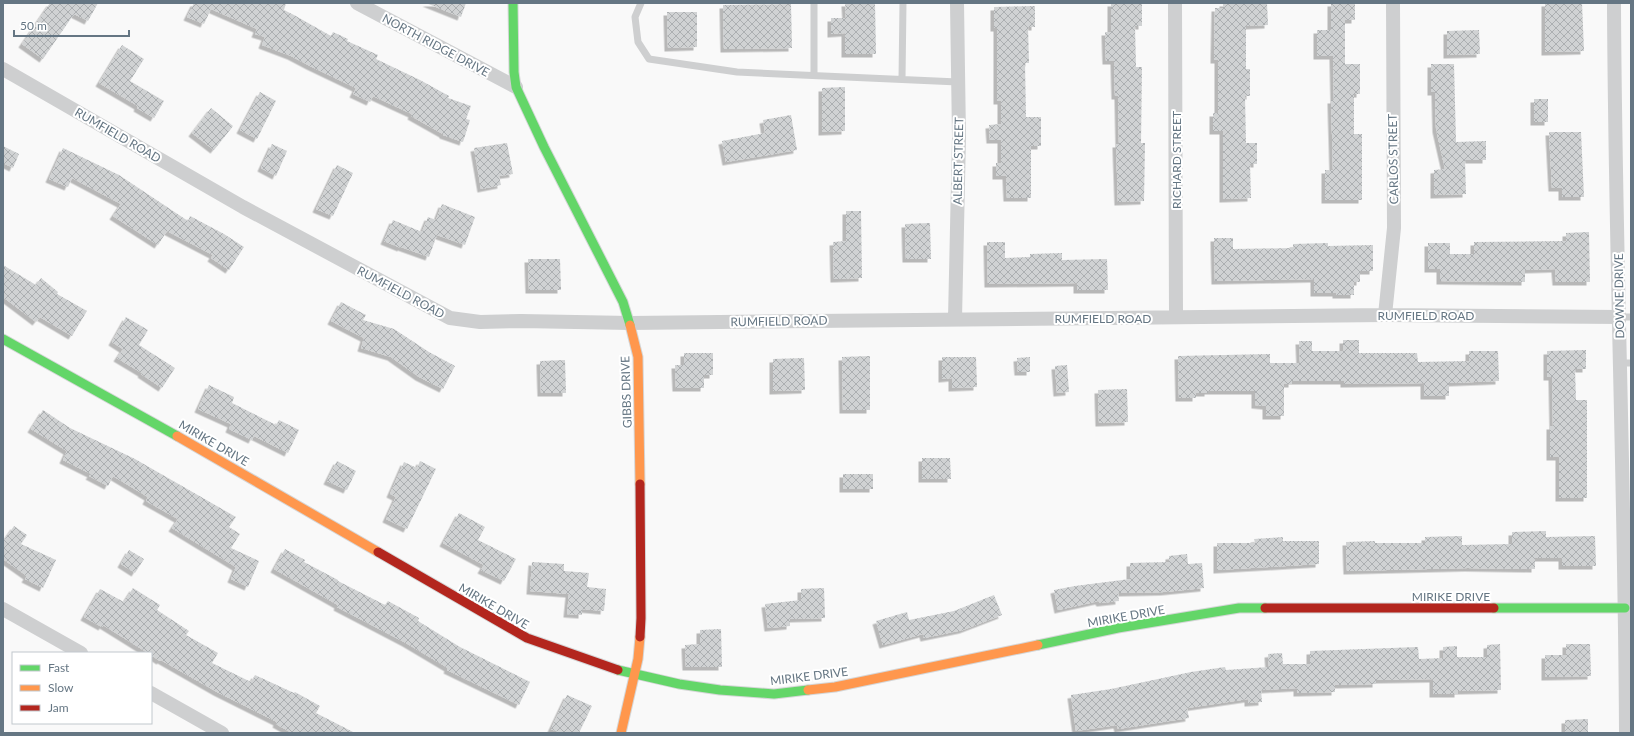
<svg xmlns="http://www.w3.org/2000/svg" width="1634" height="736" viewBox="0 0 1634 736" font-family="Lato,sans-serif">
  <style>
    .building { fill: url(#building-cross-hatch); filter: url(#shadow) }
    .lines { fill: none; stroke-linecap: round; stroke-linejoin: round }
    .fast-casing { stroke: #d5d6d7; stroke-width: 11 }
    .slow-casing { stroke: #d5d6d7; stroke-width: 11 }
    .jam-casing { stroke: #d5d6d7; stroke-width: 11 }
    .lane { stroke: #cecfd0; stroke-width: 7 }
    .street { stroke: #cecfd0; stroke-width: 14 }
    .fast { stroke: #63d668; stroke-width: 9 }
    .slow { stroke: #ff974d; stroke-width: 9 }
    .jam { stroke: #b3261e; stroke-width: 9 }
    .labels { text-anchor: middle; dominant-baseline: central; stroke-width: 4; stroke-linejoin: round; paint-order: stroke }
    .street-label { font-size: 12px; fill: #657683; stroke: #fff }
  </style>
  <defs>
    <pattern id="building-cross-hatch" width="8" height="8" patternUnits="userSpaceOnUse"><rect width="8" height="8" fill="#d0d2d3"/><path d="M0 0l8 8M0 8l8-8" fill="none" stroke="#acafb1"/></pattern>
    <filter id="shadow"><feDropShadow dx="-3.5" dy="3.5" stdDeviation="0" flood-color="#0004"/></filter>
  </defs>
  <rect width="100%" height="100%" fill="#f9f9f9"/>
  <!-- building -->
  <path class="building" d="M50,3h48l-10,18 -14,-7 -31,45 -21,-15z
    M194,3h92l-2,7 10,5 37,21 2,-4 15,7 -1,2 31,14 -2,4 44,21 29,16 -1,2 23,8 -5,13 4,1 -7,22 -20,-7v-1l-32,-18 1,-2 -39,-18 -3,6 -17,-8 3,-6 -46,-22 -19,-10 -29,-11 3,-8 -10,-3 2,-5 -46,-20 -7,15 -17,-7z
    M426,3h40l-5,14z
    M845,3h30l1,51h-31v-21l-14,1v-16h15z
    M1111,3h31v23h-7l1,41h6l-1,76h4l-1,58 -26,1 -2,-58h3l-1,-48h-3l-1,-35h-8l-1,-29h6z
    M1223,3h44l1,22 -22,1v43h4v27h-5l1,47h11v21h-7l1,34 -28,1v-68h-10v-18h5v-53h-4l1,-52h8z
    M1331,3h24v17h-10v44h15v30h-6v40h8v66h-37v-30h8l-2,-70h3l-1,-44h-16v-26h14z
    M1545,3h37l2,48 -39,1z
    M791,4l1,44 -68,1 -1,-44z
    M1035,6v21h-7l1,36h-4l1,54h15v29h-10v52h-24l-1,-22h-10v-13h5v-23h-11l-1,-15 12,-1v-23h-4v-73h-3v-21z
    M667,12h30v35l-29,1z
    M1479,30l1,24 -33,1v-24z
    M122,45l22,14 -14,22 34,20 -10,17 -17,-10 1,-2 -39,-23z
    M1431,64h23l2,78 30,-1v19h-21l1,34 -32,1v-25l11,-1 -9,-40 -1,-37h-4z
    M845,87v44l-23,1v-44z
    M260,92l16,9 -19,38 -17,-9z
    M1534,99h14v23h-14z
    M211,108l22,18 -19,24 -22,-17z
    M791,115l6,35 -71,12 -4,-21 43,-8 -2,-13z
    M1549,132h32l3,65h-22v-9h-10z
    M507,143l6,31 -14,2 2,9 -20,4 -7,-41z
    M272,144l15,7 -11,25 -15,-8z
    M3,146l16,8 -6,14 -10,-5z
    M63,148l56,27 69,46 2,-5 34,18 20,13 -15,23 -18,-12 2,-3 -46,-24 -9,14 -45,-29 8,-12 -49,-26 -4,9 -19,-8z
    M337,165l16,8 -20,43 -17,-7z
    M442,204l33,13 -10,28 -28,-10 -8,22 -28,-10v1l-17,-7 9,-21 29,12 6,-15 8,3z
    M846,211h15l1,67 -28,1 -1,-37 13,-1z
    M930,223l1,36h-25l-1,-35z
    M1589,232l1,50h-34l-1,-13 -30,1v12l-85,-1v-12h-12v-26h22v11h24v-12l92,-1v-8z
    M1214,238h19v11l60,-1v-4l35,-1v3l45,-1v26h-13v11h-6v13h-18v-2h-22v-14l-99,2z
    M987,242h18v16l25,-1v-3l32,-1v7l45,-1 1,31h-31v-7l-89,1z
    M528,259h32l1,31h-32z
    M3,265l33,20 5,-7 17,14 -1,2 30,17 -15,25 -32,-19 -4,5 -33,-25z
    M341,302l25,13 -3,5 31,9 35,23 26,14 -12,23 -24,-12 -28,-20 -30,-9 3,-10 -33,-17z
    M126,317l22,13 -9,15 36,23 -13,20 -21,-14 1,-1 -25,-15 6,-9 -11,-7z
    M1343,340h16v13h58l1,9 51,-1v-10h29l1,30 -50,2v13h-25v-13l-80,1v-3h-52v3h-8v32h-18v-10l-11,-1v-14h-47v2h-12v5h-17l-1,-42 92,-2v9h30l-1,-22h13v10h31z
    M1586,350v19h-11l1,31h11v98h-28v-41h-9v-31h3l-1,-49h-5v-26z
    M684,353h29v22h-9v13h-28l-1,-23h9z
    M870,356v54h-27l-1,-53z
    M942,357h34l1,30 -25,1v-10l-10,1z
    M1030,357v15h-12l-1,-14z
    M804,358l1,32 -32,1v-32z
    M565,360l1,33h-25l-1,-32z
    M1067,365l2,27 -12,1 -2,-27z
    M209,385l25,12 -2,6 44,22 3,-5 20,10 -11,23 -34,-17 -2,4 -23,-11 2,-5 -33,-15z
    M1127,389l1,33 -29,1 -1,-33z
    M43,410l27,18 65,31 101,58 -7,10 11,7 -9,14 28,13 -11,26 -17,-8 5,-12 -64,-39 6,-9 -32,-18 2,-4 -35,-21 -5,10 -19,-10 2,-2 -28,-14 4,-9 -36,-22z
    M922,458h28l1,21h-29z
    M337,461l19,10 -9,19 -20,-9z
    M420,461l16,8 -29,60 -21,-10 10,-22 -6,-3 14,-32 13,6z
    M843,474h30v15h-30z
    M459,513l26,14 -7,13 38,19 -12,22 -23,-11 3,-5 -41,-22z
    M14,526l13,9 -6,9 35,16 -13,28 -18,-9 2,-3 -24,-17v-17z
    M1546,531v6l49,-1 1,30h-34v-8h-27v11l-67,-1 -121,3 -1,-29 29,-1v2h50v-6l37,-1v9l50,-1v-12z
    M1283,537v4h36v23l-102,6v-27h38l-1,-4z
    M285,549l20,11 -1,2 34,18v1l47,24 3,-4 31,17 -1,3 42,26 70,35 -11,23 -72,-35 1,-2 -42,-25 -69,-36 1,-2 -64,-36z
    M129,550l15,9 -9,14 -14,-9z
    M1187,554l1,10 14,-1 2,25 -40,4 -46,1 1,8 -19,2 -1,-2 -41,9 -4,-20 21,-4 55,-7v-16l39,-1v-6z
    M532,562l32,2v7l25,2 -2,14 19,2 -2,22 -22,-2v6l-15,-1 2,-20 -39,-3z
    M133,588l27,17 -3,5 32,21 -3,4 32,18 -6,10 39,19 4,-7 39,18 1,-1 25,14 -4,7 39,20h-63l-16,-9 1,-2 -60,-30 -56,-32 -1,1 -9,-6v-2h-3l-45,-28 -1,2 -18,-10 16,-28 24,13z
    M824,588l1,30 -35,1v7l-22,2 -3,-24 36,-4v-11z
    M994,595l8,20 -39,15 -39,8 -1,-4 -40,11 -7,-24 31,-9 2,8 45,-9z
    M721,629l1,38h-36l-1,-22 15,-1v-14z
    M1500,644l1,46 -43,1v3h-25v-15l-57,1v4l-41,1v7l-38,1v-5l-36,2 1,12 -14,1v-4l-61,9 2,10 -71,11 -1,-4 -41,6 -5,-36 40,-6 80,-17 34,-5 1,3 43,-3 -1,-13 14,-1 1,11h27v-13l108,-4 1,12 24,-1v-11l14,-1v11h30v-12z
    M1566,644h24l1,32 -46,1v-22h21z
    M567,695l25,11 -13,27h-18l-10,-4z
    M1588,719v14h-23v-13z"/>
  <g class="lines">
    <!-- fast casing -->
    <g class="fast-casing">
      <path id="fast" d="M513,3l1,69 2,15 28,60 79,155 7,23
        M3,339l174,97
        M1494,608h131
        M1038,645l80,-17 121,-20h26
        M618,670l61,14 41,6 54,4 34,-4"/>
    </g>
    <!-- slow casing -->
    <g class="slow-casing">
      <path id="slow" d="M630,325l8,32 2,127
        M177,436l201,116
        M808,690l27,-3 203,-42
        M621,733l17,-74 2,-22"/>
    </g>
    <!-- jam casing -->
    <g class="jam-casing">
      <path id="jam" d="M378,552l149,86 91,32
        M1265,608h229
        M640,637l1,-19 -1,-134"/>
    </g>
    <!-- lane -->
    <path class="lane" d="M641,3l-6,14 3,25 11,17 88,13 221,10
      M814,3v72
      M902,79l1,-76
      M1619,317h12
      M1621,363h10"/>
    <!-- street -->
    <path class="street" d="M357,3l159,84
      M1175,3l1,314
      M1614,3c1,243 11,487 12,730
      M3,69l240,138 207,111 30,4 41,-1 109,2 755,-8 234,2
      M1385,315l9,-87 -1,-225
      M955,319l4,-182 -2,-134
      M3,609l78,44
      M151,693l71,40"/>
    <!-- fast -->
    <use href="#fast" class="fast"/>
    <!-- slow -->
    <use href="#slow" class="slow"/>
    <!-- jam -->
    <use href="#jam" class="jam"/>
  </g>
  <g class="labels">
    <!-- street labels -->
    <g class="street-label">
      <text transform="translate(436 45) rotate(28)">NORTH RIDGE DRIVE</text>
      <text transform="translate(118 135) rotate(30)">RUMFIELD ROAD</text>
      <text transform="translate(1393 159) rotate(-91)">CARLOS STREET</text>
      <text transform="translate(1176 160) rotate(-90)">RICHARD STREET</text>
      <text transform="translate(958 161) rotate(-89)">ALBERT STREET</text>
      <text transform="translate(401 292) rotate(28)">RUMFIELD ROAD</text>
      <text transform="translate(1619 296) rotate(-91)">DOWNE DRIVE</text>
      <text x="1426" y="315">RUMFIELD ROAD</text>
      <text x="1103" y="318">RUMFIELD ROAD</text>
      <text transform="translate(779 321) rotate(-1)">RUMFIELD ROAD</text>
      <text transform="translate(626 392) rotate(-92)">GIBBS DRIVE</text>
      <text transform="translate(214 443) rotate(30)">MIRIKE DRIVE</text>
      <text x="1451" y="596">MIRIKE DRIVE</text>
      <text transform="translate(494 606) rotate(30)">MIRIKE DRIVE</text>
      <text transform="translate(1126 616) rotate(-10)">MIRIKE DRIVE</text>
      <text transform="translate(809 676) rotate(-7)">MIRIKE DRIVE</text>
    </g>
  </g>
  <!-- border -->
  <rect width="1634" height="736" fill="none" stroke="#657683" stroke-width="8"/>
  <!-- legend -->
  <rect x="12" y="652" width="140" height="72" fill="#ffffff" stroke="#c1c8cd"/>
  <rect x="20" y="665" width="20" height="6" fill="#63d668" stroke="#c1c8cd"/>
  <text x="48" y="672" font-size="12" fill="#657683">Fast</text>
  <rect x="20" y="685" width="20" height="6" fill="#ff974d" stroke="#c1c8cd"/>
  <text x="48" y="692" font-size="12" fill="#657683">Slow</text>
  <rect x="20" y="705" width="20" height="6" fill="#b3261e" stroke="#c1c8cd"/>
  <text x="48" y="712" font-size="12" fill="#657683">Jam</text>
  <!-- scale -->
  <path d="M14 30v6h115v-6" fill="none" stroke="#657683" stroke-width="2"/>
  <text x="20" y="30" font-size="12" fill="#657683" stroke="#ffffff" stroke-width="3" paint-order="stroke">50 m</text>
</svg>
